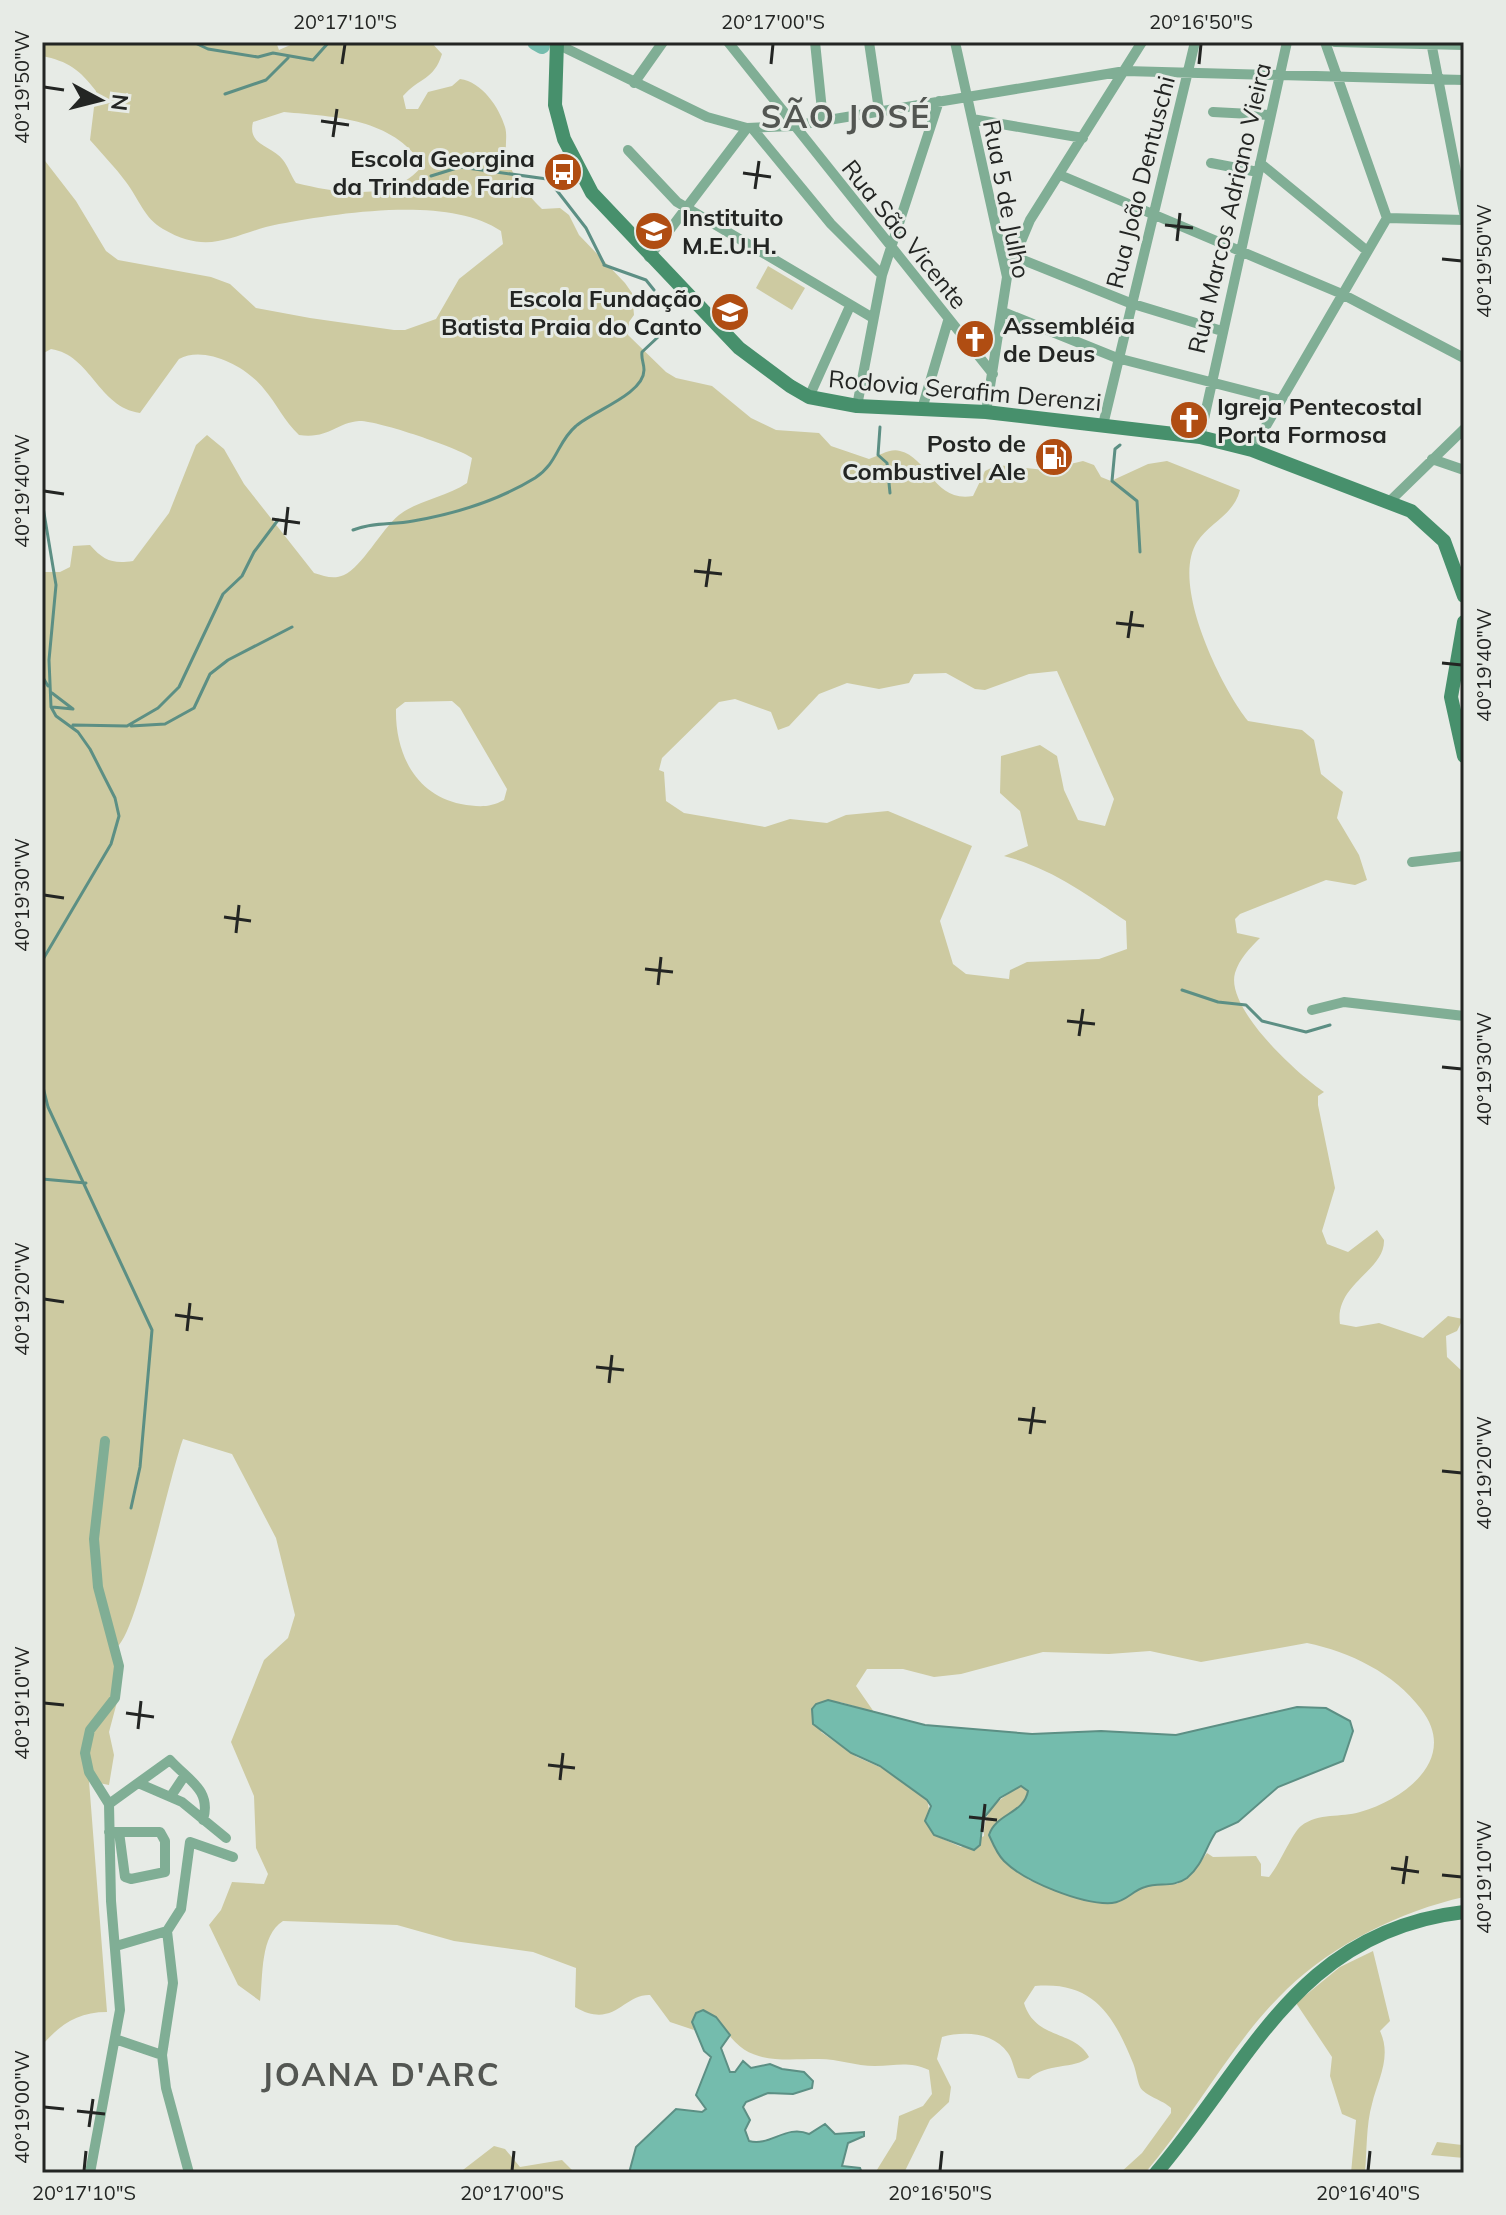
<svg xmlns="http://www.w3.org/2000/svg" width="1506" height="2215" viewBox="0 0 1506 2215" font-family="Mulish,sans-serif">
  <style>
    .green { fill: #cdcaa1; fill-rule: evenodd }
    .water { fill: #74bcad; stroke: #5c8f84; stroke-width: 2 }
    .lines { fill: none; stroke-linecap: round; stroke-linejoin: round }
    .stream { stroke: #5c8f84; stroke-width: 3 }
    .river { stroke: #74bcad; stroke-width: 16 }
    .street { stroke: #80ae95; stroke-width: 10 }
    .secondary { stroke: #47906c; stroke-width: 14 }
    .ticks { fill: none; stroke: #232523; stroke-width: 3 }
    .labels { text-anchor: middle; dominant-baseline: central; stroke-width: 6; stroke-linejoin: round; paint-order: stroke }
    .poi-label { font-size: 24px; font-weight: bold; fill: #232523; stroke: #e7ebe6; text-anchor: end }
    .street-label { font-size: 24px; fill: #232523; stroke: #e7ebe6 }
    .district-label { font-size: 32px; font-weight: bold; letter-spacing: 2px; fill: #535652; stroke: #e7ebe6 }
    .neatline { fill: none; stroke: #232523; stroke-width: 3 }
    .ticks-label { font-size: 20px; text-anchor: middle; fill: #232523 }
  </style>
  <rect width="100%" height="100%" fill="#e7ebe6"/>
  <!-- green -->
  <path class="green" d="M42,42h234l3,8 18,-8 71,3 63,-3 11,12c-8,26 -22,23 -39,42l3,13h12l10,-17 24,-6 8,-7c22,3 39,28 45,48 3,10 -1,21 2,31 4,17 23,39 35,51l18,-1 9,7 10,20 46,48 7,10 2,22 -5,7 -1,13 38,37 10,6 36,8 39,32 25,12 43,3 12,13 38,13c10,-3 21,-11 31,-8 29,7 34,52 73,45l12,-25 12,-6 48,5 38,-9 11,4 7,12 10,4 37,-17 19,-3 73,29c-7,26 -30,32 -43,52 -27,42 24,145 51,179l54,9 12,10 7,34 22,18 -6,26 22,37 8,25 -12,5 -29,-5 -86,34 -5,5 2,14 23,5c-10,10 -21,21 -25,35 -10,35 62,101 89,119l-6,4v9l17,83 -13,43 5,13 21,8 29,-22 7,10c1,31 -50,44 -44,84l16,3 23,-4 44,15 25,-22 15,3 -6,12 -11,5 1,21 17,16v524c-63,14 -130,47 -177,92 -56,54 -92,126 -142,184h-25l22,-20 29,-40v-5c-8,-8 -26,-12 -31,-21 -3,-7 -4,-17 -7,-24 -20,-49 -40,-82 -98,-77l-11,17c11,37 51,27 65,54 -15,13 -42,5 -60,22l-11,-1c-4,-8 -5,-18 -10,-25 -15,-21 -44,-22 -66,-16l-5,22 14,28 -2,15 -19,18 -26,53h-29l21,-34 3,-23 24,-10 9,-12 -3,-24c-21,-9 -33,-4 -54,-4 -19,0 -37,-7 -56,-7 -42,0 -74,7 -97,-35l-30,-2 2,8 -24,-8 -20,-27c-27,-1 -36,35 -75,12l1,-39 -43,-16 -79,-11 -57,-16 -114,-4c-23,14 -20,55 -23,80l-22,-16 -29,-60 12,-15 11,-28 32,2 4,-10 -12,-26 -2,-52 -23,-54 33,-82 24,-22 7,-23 -19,-77 -44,-84 -49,-15c-13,35 -46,193 -66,208v55l-8,30 5,23 -5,30 -20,-4 18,231c-29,0 -46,12 -65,33v-1473h18l10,-5 3,-21 17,-1c14,16 23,19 43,16l36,-48 27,-68 11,-10 17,14 20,35 70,89c11,3 19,7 30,2 18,-8 37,-45 55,-60 19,-15 48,-18 68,-32l5,-25c-13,-10 -96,-38 -113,-37 -24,2 -29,18 -60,14 -15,-14 -22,-31 -35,-46 -17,-22 -59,-44 -85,-30l-39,54c-42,-6 -49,-58 -89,-64l-9,5v-197l34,44 30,50 12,9 93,17 19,7 26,24 54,10 84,12h11l31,-11 23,-40 44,-35 -2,-13c-52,-36 -163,-18 -222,-7 -46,9 -68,33 -116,5 -19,-11 -24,-30 -37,-47 -11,-15 -24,-28 -36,-42l6,-49c-16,-21 -28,-30 -54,-35zM284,112c53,5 107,6 139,53 -30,38 -86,28 -127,18 -5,-7 -8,-17 -13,-23 -11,-15 -36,-14 -30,-38zM1057,671l57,128 -9,27 -27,-6 -14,-30 -7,-34 -17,-11 -39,11 -1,37 20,18 8,35 -24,10c47,12 82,38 122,65l1,28 -28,10 -72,3 -17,8 -1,9 -43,-5 -13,-10 -13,-43 32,-75 -84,-35 -42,4 -19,8 -37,-4 -25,8 -81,-14 -18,-12 -2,-29 -5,-2 3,-12 57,-56 16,-3 36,13 7,18 11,-4 30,-32 28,-11 32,6 30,-6 5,-9 32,-1 29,16 10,1 44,-16zM452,701l8,7 47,81 -3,11c-15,8 -26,7 -43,4 -45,-9 -66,-50 -65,-95l9,-7zM1307,1643c43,9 87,30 114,66 38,49 -15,90 -61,103 -19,6 -41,0 -59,14 -9,7 -21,38 -32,51l-8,-1v-12l-5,-8 -43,1 -6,-4 -15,20 -15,11 -27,1 -46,18 -22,-4 -53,-19 -34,-33 -6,-13c8,-20 35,-21 39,-43l-7,-5c-21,13 -38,23 -37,50l-23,11 -27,-12 -7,-36 -36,-27 -34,-15 -36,-25 19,-30 34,10 -18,-26 11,-17h36l31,8 27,-3 82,-22 66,2 41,-3 51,11z
    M768,266l37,22 -13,22 -36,-22z
    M1373,1951l17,70 -10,10c12,26 -2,48 -8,73 -6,21 -5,47 -7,69h-14l5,-53 -14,-6 -12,-38 2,-19 -36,-54 44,-36z
    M1437,2142l25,3 2,13 -33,-3z
    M494,2146l11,3 15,18 42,-7 13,13h-116z"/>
  <!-- water -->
  <path class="water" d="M828,1700l97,25 107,9 69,-3 75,4 121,-28 29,1 24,13 3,10 -10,30 -65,26 -40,35 -22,10c-10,14 -13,33 -29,46 -14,10 -27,4 -42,9 -12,3 -19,15 -33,16 -29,2 -87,-21 -108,-42 -7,-7 -11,-17 -15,-26 7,-22 35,-21 39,-44l-7,-5 -21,12 -17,21 -3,26 -6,5 -40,-15 -9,-14 6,-15 -4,-6 -47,-34 -29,-13 -38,-29 -1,-15 4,-5z
    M703,2010l13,7 14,18 -9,13 9,24h5l8,-11 8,7 19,-4 12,5 22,3 9,9 -1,7 -19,6 -25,-1 -22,9 -3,5 7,13 -5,10 4,11c21,6 37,-17 60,-7l16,-10 10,10 29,-2v4l-16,7 -6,23 18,2 2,5h-233l7,-26 40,-38 26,3 4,-3 -10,-14 15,-38 -7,-6 -12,-29 4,-9z"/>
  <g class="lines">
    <!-- stream -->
    <path class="stream" d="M163,42h22
      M193,42l15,7 50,8 15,-4 40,7 16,-18
      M225,94l41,-14 22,-22
      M431,176l29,-9 87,12
      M548,179l38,49 18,36
      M604,265l42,15 8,10
      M880,427l-2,28 9,8 3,30
      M1120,445l-5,4 -3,32 25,20 3,51
      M42,501l14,84 -7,75 2,47 5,9 22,16 12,17 25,49 4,18 -8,28 -69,117
      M353,530c20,-8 39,-5 60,-9 41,-7 86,-21 122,-43 23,-15 22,-36 41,-52 17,-15 68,-32 68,-56 0,-7 -3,-11 -2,-18l16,-15
      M42,676l6,10
      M52,707l21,2 -21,-16
      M73,725l54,1 31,-18 21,-21 44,-93 19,-18 12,-24 24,-32
      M131,726l34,-2 29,-16 16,-34 18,-14 64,-33
      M1182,990l36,12 28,3 16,16 44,11 24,-7
      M42,1083l6,24 104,223 -12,137 -9,41
      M42,1179l44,4"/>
    <!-- river -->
    <path class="river" d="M535,42l7,4"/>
    <!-- street -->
    <path class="street" d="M728,42l265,332
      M815,42l8,78
      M869,42l10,68
      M955,42l52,235 -21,135
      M1325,42l62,176
      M1335,42l129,3
      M1431,42l33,171
      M557,44l150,73 40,11 45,-2 333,-55 339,9
      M634,83l29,-41
      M1213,112l57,3
      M972,119l111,19
      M752,128l79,96 51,51
      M628,150l49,52 196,116
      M1211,163l47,9
      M1260,163l106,87
      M1060,175l282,119 122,64
      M1387,218l77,2
      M1013,256l117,47 92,28
      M649,257l98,-129
      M1007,275l23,-55 112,-178
      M1003,312l114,46 163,42
      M809,397l41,-91
      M857,406l25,-131 57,-174
      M922,409l26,-88
      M1103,425l92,-383
      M1200,437l87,-395
      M1252,450l135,-232
      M1432,459l32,11
      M1390,501l74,-72
      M1412,862l52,-6
      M1312,1010l32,-8 120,14
      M138,1783l32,-23c18,20 42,30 33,60
      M171,1796l14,-21
      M109,1804l29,-21 44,19 44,36
      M109,1832h51l5,9v31l-34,7 -6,-2 -6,-45
      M116,1946l51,-15
      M115,2039l47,16
      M90,2173l30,-163 -9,-109 -2,-97 -20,-32 -4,-19 5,-23 25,-32 4,-32 -21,-79 -4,-48 11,-98
      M189,2173l-23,-85 -4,-33 11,-72 -6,-52 14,-22 9,-67 43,15"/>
    <!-- secondary -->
    <path class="secondary" d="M557,42l-2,63 9,34 28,54 147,155 51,38 19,11 48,9 129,6 214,25 52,13 159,61 33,30 20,55
      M1464,622l-13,75 13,59
      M1156,2173c95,-111 142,-242 308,-261"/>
  </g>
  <!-- ticks -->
  <path class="ticks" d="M342,64l3,-20M771,64l2,-20M1199,64l2,-20M44,87l20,3M321,121l28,4M333,137l4,-28M743,173l28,4M755,189l4,-28M1165,225l28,3M1177,241l3,-28M1442,259l20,2M44,491l20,3M272,519l28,4M285,535l3,-28M694,571l28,3M706,587l4,-28M1116,623l28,3M1128,638l4,-27M1442,663l20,2M44,895l20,3M224,917l27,4M236,933l3,-28M645,969l28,3M658,985l3,-28M1067,1021l28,3M1079,1036l4,-27M1442,1067l20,2M44,1299l20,3M175,1315l28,4M187,1331l3,-28M596,1367l28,3M609,1383l3,-28M1018,1419l28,3M1030,1434l4,-27M1442,1471l20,2M44,1703l20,2M126,1713l28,4M138,1729l3,-28M548,1765l27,3M560,1780l3,-27M969,1817l28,3M982,1832l3,-28M1391,1868l28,4M1442,1875l20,2M1403,1884l4,-28M44,2107l20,2M77,2111l28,3M89,2127l4,-28M84,2171l2,-20M512,2171l2,-20M940,2171l2,-20M1368,2171l2,-20"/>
  <!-- icons -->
  <defs>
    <g id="bus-disc" transform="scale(2)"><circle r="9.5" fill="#b04d12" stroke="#e7ebe6"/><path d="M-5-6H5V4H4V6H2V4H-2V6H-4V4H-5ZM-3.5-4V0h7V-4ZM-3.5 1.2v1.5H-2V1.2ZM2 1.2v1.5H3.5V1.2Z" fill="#fff"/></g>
    <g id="university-disc" transform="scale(2)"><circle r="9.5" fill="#b04d12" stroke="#e7ebe6"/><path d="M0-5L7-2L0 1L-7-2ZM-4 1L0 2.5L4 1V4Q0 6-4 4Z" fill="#fff"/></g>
    <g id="school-disc" transform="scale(2)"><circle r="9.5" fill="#b04d12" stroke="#e7ebe6"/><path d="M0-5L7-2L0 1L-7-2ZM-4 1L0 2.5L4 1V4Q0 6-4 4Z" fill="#fff"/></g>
    <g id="church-disc" transform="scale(2)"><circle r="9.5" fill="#b04d12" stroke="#e7ebe6"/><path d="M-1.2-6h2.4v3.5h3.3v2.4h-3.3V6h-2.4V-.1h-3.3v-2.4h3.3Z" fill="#fff"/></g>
    <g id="fuel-disc" transform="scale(2)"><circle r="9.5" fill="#b04d12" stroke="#e7ebe6"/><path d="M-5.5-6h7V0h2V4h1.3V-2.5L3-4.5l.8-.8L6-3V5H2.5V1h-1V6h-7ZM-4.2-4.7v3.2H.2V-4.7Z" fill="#fff"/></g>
  </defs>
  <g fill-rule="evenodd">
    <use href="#bus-disc" x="563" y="172"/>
    <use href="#university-disc" x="654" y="231"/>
    <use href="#school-disc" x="730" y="312"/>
    <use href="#church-disc" x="975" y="339"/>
    <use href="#church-disc" x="1189" y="420"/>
    <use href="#fuel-disc" x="1054" y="457"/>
  </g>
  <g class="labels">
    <!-- poi labels -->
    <g class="poi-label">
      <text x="535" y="158">Escola Georgina<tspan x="535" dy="28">da Trindade Faria</tspan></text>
      <text x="682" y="217" text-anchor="start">Instituito<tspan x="682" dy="28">M.E.U.H.</tspan></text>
      <text x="702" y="298">Escola Fundação<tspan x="702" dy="28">Batista Praia do Canto</tspan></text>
      <text x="1003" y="325" text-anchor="start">Assembléia<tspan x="1003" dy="28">de Deus</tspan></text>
      <text x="1217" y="406" text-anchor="start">Igreja Pentecostal<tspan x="1217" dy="28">Porta Formosa</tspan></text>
      <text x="1026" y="443">Posto de<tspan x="1026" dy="28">Combustivel Ale</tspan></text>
    </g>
    <!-- street labels -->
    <g class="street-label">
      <text transform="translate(1140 182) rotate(-76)">Rua João Dentuschi</text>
      <text transform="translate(1007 199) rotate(79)">Rua 5 de Julho</text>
      <text transform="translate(1229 208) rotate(-77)">Rua Marcos Adriano Vieira</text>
      <text transform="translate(905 234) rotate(51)">Rua São Vicente</text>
      <text transform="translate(965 390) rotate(5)">Rodovia Serafim Derenzi</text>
    </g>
    <!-- district labels -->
    <g class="district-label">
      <text x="846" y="116">SÃO JOSÉ</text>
      <text x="381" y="2074">JOANA D'ARC</text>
    </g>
  </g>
  <!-- border -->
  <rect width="1506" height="2215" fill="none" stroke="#e7ebe6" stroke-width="88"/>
  <!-- north arrow -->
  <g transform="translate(100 100) rotate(97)" stroke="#e7ebe6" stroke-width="6" paint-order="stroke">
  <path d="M0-6L14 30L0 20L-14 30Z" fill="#232523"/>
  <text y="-12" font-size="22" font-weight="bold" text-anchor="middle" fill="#232523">N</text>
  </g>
  <rect x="44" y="44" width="1418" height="2127" class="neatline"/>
  <g class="ticks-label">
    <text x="345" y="29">20°17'10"S</text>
    <text x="773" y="29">20°17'00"S</text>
    <text x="1201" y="29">20°16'50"S</text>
    <text transform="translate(22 87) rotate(-90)" y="7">40°19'50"W</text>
    <text transform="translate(1484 261) rotate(-90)" y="7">40°19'50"W</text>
    <text transform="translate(22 491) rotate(-90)" y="7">40°19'40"W</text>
    <text transform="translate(1484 665) rotate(-90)" y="7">40°19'40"W</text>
    <text transform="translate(22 895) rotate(-90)" y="7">40°19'30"W</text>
    <text transform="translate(1484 1069) rotate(-90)" y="7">40°19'30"W</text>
    <text transform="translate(22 1299) rotate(-90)" y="7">40°19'20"W</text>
    <text transform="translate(1484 1473) rotate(-90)" y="7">40°19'20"W</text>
    <text transform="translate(22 1703) rotate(-90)" y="7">40°19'10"W</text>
    <text transform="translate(1484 1877) rotate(-90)" y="7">40°19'10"W</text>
    <text transform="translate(22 2107) rotate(-90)" y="7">40°19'00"W</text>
    <text x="84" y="2200">20°17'10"S</text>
    <text x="512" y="2200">20°17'00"S</text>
    <text x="940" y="2200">20°16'50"S</text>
    <text x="1368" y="2200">20°16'40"S</text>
  </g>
</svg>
